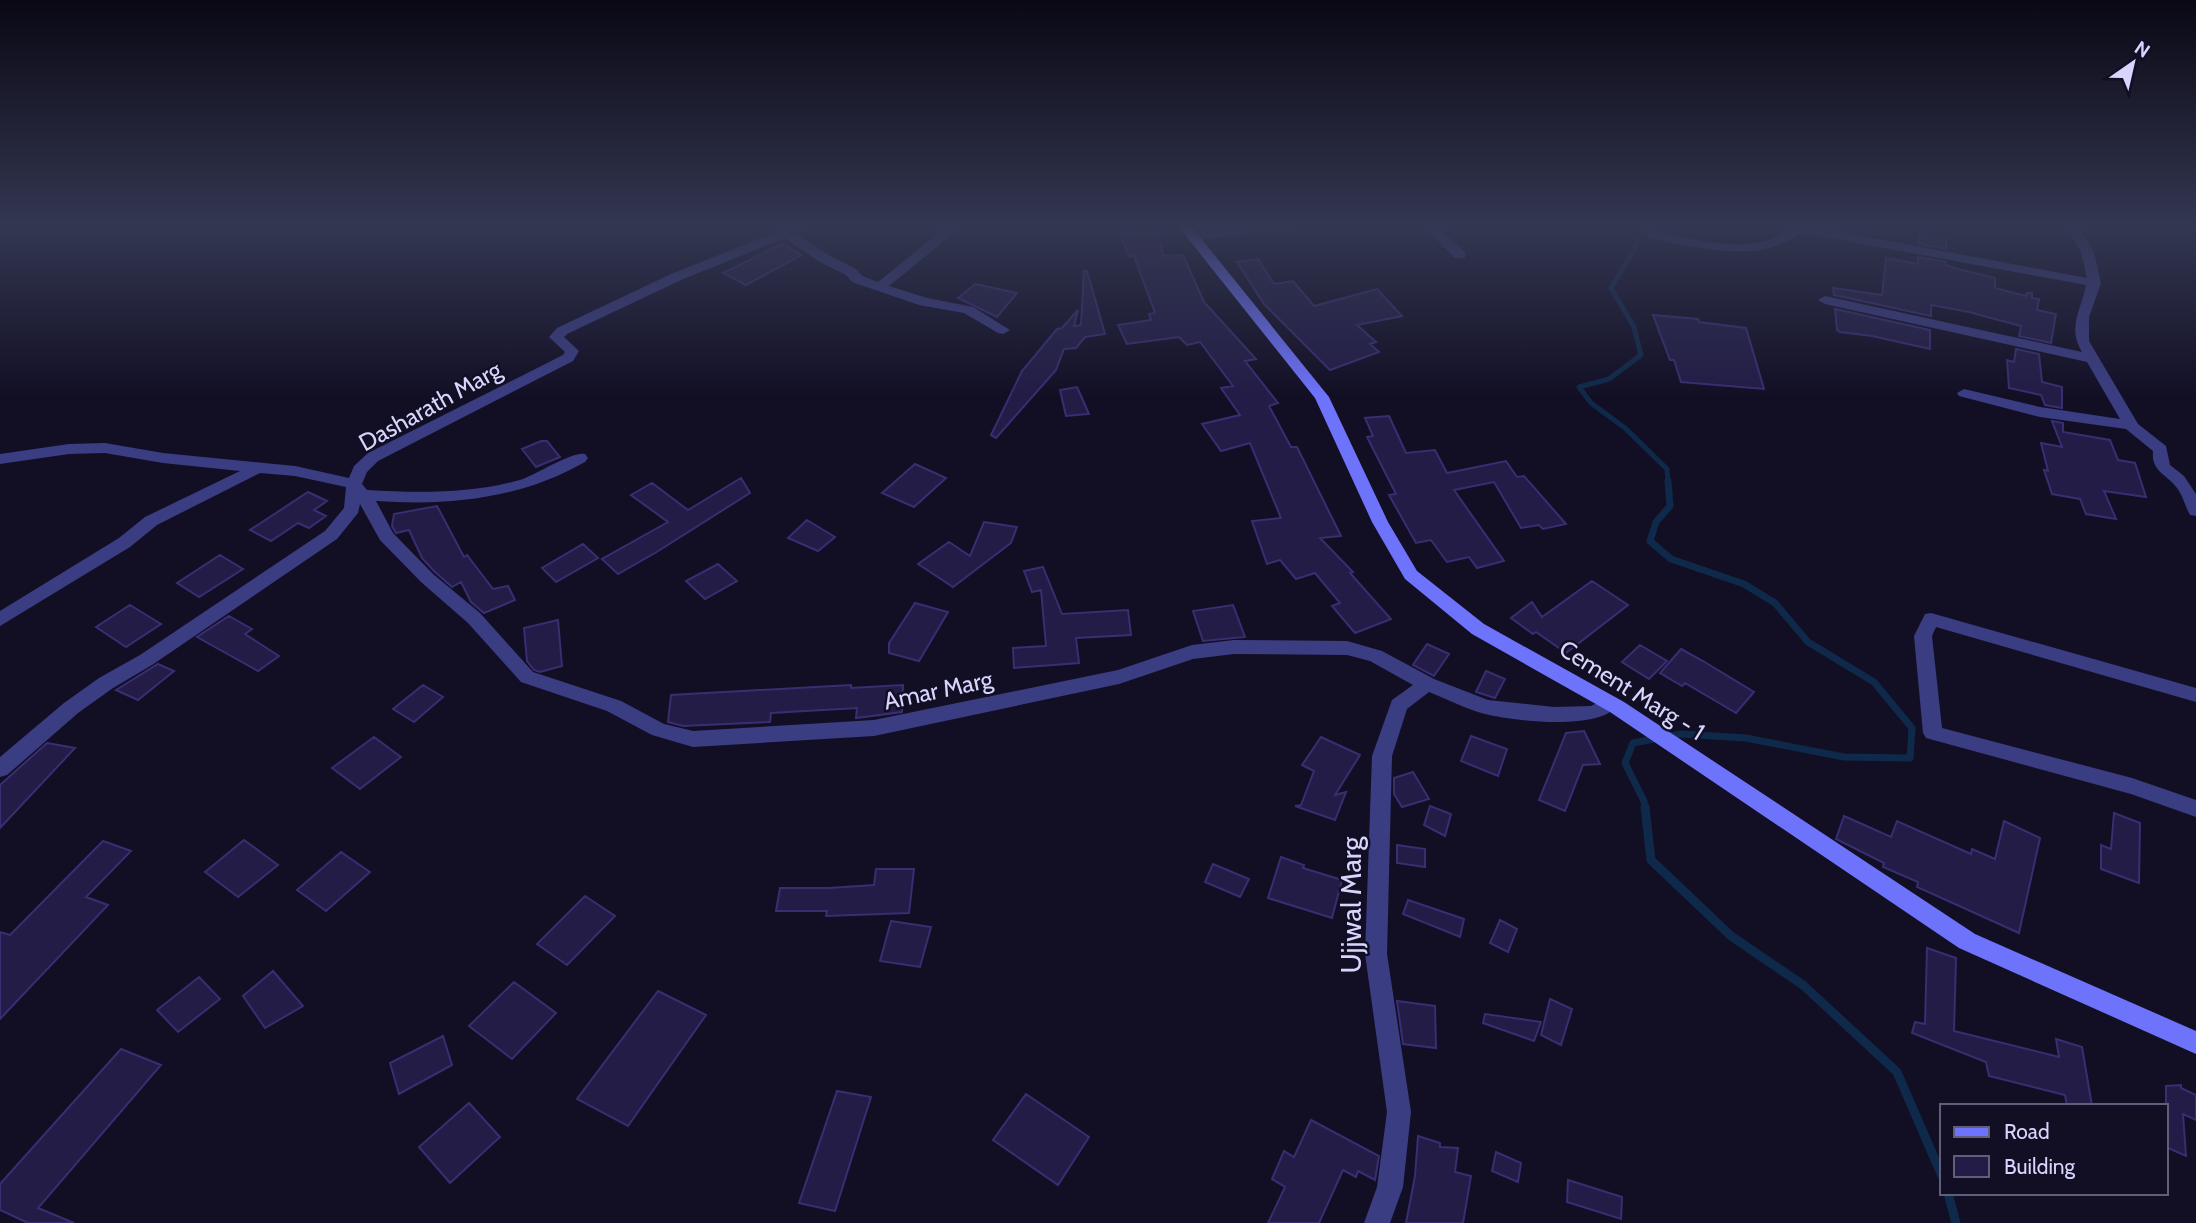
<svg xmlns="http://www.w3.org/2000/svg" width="2196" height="1223" viewBox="0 0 2196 1223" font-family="Cabin,sans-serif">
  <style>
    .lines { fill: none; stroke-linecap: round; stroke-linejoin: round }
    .stream-far2 { stroke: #0f294a; stroke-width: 5 }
    .stream-far1 { stroke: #0f294a; stroke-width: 7 }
    .stream { stroke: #0f294a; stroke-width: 9 }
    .building { fill: #221c46; stroke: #382e72; stroke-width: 2 }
    .street { fill: #3b3d83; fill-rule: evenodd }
    .secondary { fill: #6e73fc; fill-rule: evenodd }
    .labels { text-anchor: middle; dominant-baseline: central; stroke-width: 5; stroke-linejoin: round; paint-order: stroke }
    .street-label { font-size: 24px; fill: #d7d5fe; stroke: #120f25 }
    .near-street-label { font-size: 28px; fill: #d7d5fe; stroke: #120f25 }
  </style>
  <rect width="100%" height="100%" fill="#120f25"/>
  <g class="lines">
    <!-- stream-far2 -->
    <path class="stream-far2" d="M1648,226l-37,62 23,39 7,28 -32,24 -30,8 12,16 34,25 42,41 1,14"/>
    <!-- stream-far1 -->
    <path class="stream-far1" d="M1645,808l-1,-7 -19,-38 8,-20 48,-9 65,4 98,19 66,1 2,-30 -38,-46 -66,-40 -33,-39 -31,-19 -73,-25 -21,-18 6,-19 14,-16 -2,-25"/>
    <!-- stream -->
    <path class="stream" d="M1645,807l6,53 80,76 72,49 94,87 45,104
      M1948,1193l8,30"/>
  </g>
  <!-- building -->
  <path class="building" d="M1158,233l5,23 20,-1 21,47 52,57 -11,2 33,42 -9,3 22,41h6l44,89 -21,2 33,34 -3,1 41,46 -36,14 -23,-27 8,-3 -25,-30 -19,6 -16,-19 -13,4 -15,-43 29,-3 -31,-75 -29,8 -19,-27 38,-9 -19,-27 12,-2 -33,-44 -13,3 -8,-8 -52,7 -9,-19 33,-5 -2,-6 6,-1 -21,-57h-5l-10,-22z
    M1919,234l27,5v10l-27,-5z
    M782,244l20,11 -56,30 -23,-12z
    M1918,257l28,5v3l12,4 37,9v10l31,8 1,-3h5v5l7,1 -2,11 19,4 -5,29 -32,-7 2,-10 -52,-14 -38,-7v11l-97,-21 -1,-7 49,7 4,-37 32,6z
    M1258,259l16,25 19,-3 21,25 63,-17 25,27 -45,9 19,17 -6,2 9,8 -49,18 -66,-66 -27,-42z
    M1084,271h3l18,63 -20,3 -9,11 -12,1 -8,21 -60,68 -5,-3 31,-64 35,-42 5,-1 16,-18 -4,16 7,-1z
    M975,284l42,9 -20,24 -39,-19z
    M1835,309l95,21v19l-58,-13 -32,-4 -3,-2z
    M1653,315l45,4 1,3 47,6 18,61 -83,-7 -7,-22h-4z
    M2016,349l23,5 3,28 20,5v21l-17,-3 -4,-10 -32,-7 -2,-28 7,2z
    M1077,387l12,27 -23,2 -6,-26z
    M1389,416l17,37 29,-3 12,23 59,-12 11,16 7,-1 42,48 -23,5 -4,-4 -18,3 -27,-46 -40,8 50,71 -27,7 -8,-11 -22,5 -16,-22 -15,3 -27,-48 7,-1 -29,-57 6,-1 -8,-18z
    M2052,421l11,2v9l47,8 8,20 17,3 11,34 -42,-6 12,28 -30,-5 -6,-15 -28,-5 -8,-24 4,1 -7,-28 21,4z
    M541,441h6l13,16 -24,10 -14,-18z
    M915,464l31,14 -32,29 -32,-14z
    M741,478l9,15 -95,60 -37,21 -16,-15 66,-37 -37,-27 21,-12 36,27z
    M308,492l19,9 -13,9 12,6 -17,12 -11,-5 -27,18 -21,-11z
    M437,506l27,51 3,-2 26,34 15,-3 7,14 -31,13 -13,-11 -10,-20 -9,5 -18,-16 -12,-13 -13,-28 -13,3 -4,-7 2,-12z
    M807,520l28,17 -17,14 -30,-13z
    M984,522l33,5 -6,16 -58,44 -35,-23 31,-22 21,14z
    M583,544l15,14 -42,24 -14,-14z
    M220,555l23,14 -44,28 -22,-14z
    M718,564l19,17 -32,18 -19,-18z
    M1043,567l19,47 66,-4 3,25 -55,3 3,25 -65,5 -1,-20 33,-2 -5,-56 -9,2 -8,-21z
    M1592,581l36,24 -62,48 -30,-21 -3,2 -22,-16 21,-16 10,15z
    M915,603l33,9 -29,49 -30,-8v-10z
    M130,605l31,19 -35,23 -30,-20z
    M1233,605l12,32 -42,4 -10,-30z
    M229,616l23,13 -7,5 34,22 -21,15 -61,-34z
    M558,620l4,46 -22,6 -6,-2 -7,-9 -3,-33z
    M1427,644l22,10 -15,22 -21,-11z
    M1640,645l27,16 -18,18 -27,-17z
    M1681,649l22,12 51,31 -18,21 -51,-30 -3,3 -22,-13z
    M158,664l16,7 -36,29 -22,-10z
    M1486,671l19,8 -10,19 -19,-6z
    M423,685l20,12 -29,25 -21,-13z
    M851,685v3l52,-3 -1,27 -46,6 1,-10 -86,5 -1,9 -87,4 -15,-4 3,-27z
    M1584,731l16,33 -17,1 -18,46 -26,-11 27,-67z
    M1471,736l36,13 -9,27 -37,-15z
    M374,737l27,20 -41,32 -28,-21z
    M1321,737l39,18 -25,40 11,-3 -11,28 -40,-14 6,-1 13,-34 -12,-6z
    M47,743l28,5 -75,80v-43z
    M1413,772l16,27 -27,8 -8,-13v-16z
    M1430,806l21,8 -6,22 -21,-11z
    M2114,813l26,10 -1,60 -38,-14v-24l10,4z
    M1844,816l47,21 6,-16 74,33 1,-5 23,10 9,-38 36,17 -21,95 -102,-46 1,-5 -35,-15 1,-4 -48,-24z
    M244,840l34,25 -40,32 -33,-25z
    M103,841l28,10 -45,46 22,8 -108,114v-87l10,3z
    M1397,845l28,4v18l-28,-4z
    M341,852l29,20 -44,39 -29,-21z
    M1281,857l23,8 -1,3 39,12 -10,38 -64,-20z
    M1213,864l36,15 -9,18 -35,-15z
    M876,869h38l-5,44 -83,3 1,-5h-51l4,-23h49l45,-3z
    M585,896l30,20 -48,49 -30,-21z
    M1408,900l56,19 -4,18 -57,-23z
    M1500,920l17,9 -9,23 -18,-9z
    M891,921l40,6 -11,40 -40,-6z
    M1927,948l29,10 -2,73 105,26 -3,-18 26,8 10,59h-25l-2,-11 -76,-19 -3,-14 -74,-29 3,-11 10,2z
    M273,971l30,35 -38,22 -22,-32z
    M199,977l21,22 -42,33 -21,-22z
    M514,982l42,31 -44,46 -43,-33z
    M658,991l48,24 -78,111 -51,-27z
    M1550,999l22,10 -11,36 -20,-10z
    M1397,1001l38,5 1,42 -33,-4z
    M1485,1014l56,8 -7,19 -51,-18z
    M443,1036l9,29 -53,29 -9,-31z
    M121,1049l40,16 -123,143 36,15h-46l-28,-13v-26z
    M2181,1085v3l15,7v25l-13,-6 3,42 -20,-9v-61z
    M837,1091l34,6 -36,114 -36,-8z
    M1026,1094l63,43 -31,48 -65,-45z
    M469,1103l31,34 -50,46 -31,-36z
    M1311,1120l68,36 -4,24 -17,-9 -2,6 -13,-7 -24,53h-51l17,-36 -13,-8 12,-28 10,6z
    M1418,1136l22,7v4l18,1 -3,24 16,4 -8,47h-57l9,-47z
    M1496,1152l25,11 -3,19 -26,-11z
    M1568,1180l54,17 -1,22 -54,-17z"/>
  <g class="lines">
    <!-- street -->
    <path class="street" d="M791,226h18l-14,7 35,23 26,13 6,7 16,6 68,-55h8v6l-65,53 38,12 46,9 37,23 -7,4 -5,-1 -34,-20 -45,-8 -67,-23 -6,-7 -26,-13 -35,-24 -104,42 -114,54 -3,3 15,14 -6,10 -195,100 -11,11 -5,12 5,6c51,3 103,4 153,-10 16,-5 52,-29 65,-26l3,4 -3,4c-65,37 -135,44 -209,39l17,32 40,41 47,39 53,59 88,29 43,23 29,7 181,-11 244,-50 74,-25 42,-5 113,1 35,10 52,28 54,21 66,7 37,-1 19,-10 7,2 2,5c-15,29 -106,18 -134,11 -19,-5 -38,-15 -56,-22l-22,17 -15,47 -5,198 24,158 -8,75 -13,36h-26l13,-36 10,-75 -22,-158 7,-198 20,-56 21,-15 -43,-24 -23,-6 -113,-1 -41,5 -74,25 -245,52 -181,11 -41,-12 -45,-24 -86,-29 -53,-59 -47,-41 -41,-42 -20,-36 -2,9 -21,26 -185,126 -39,23 -35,25 -71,62 -7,2v-20l64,-54 35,-25 41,-23 185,-124 19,-23 2,-21 -51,-11 -35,-3 -103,52 -27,22 -130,79v-15l119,-73 26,-21 95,-46 -77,-8 -58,-10 -36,1 -69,10v-10l69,-10 36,-1 58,10 132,13 54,12 5,-12 14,-13 195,-98 2,-3 -16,-15 8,-9 114,-54z
      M1250,226h43l-6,4 -93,10 -6,-4 6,-4z
      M1423,226h13l29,26v6h-10z
      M1795,226l19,1 273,51 -6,-26 -16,-26h13l16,26 7,31 -12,34v24l49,83 28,22 4,19 14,11 12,18v22l-6,-1c-5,-9 -7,-19 -13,-27 -10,-14 -26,-16 -24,-37l-27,-22 -86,-12 -81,-21 -2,-3 7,-4 76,18 80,12 -33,-57 -262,-58 -7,-4 7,-4 257,56c-15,-25 -1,-41 4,-67l-272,-50 -16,-1c-41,32 -101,12 -147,5l-6,-4 6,-4c36,6 79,20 115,10 11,-3 18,-11 29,-15z
      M1931,613l265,75v14l-260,-75 -4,9 10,92 190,50 64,22v17l-65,-23 -205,-56 -3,-5 -9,-97 11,-22z"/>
    <!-- secondary -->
    <path class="secondary" d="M1178,226h13l138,171 59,125 29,49 67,53 140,78 351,232 221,97v23l-237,-106 -349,-236 -138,-78 -67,-55 -33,-57 -57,-124z"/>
  </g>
  <!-- sky -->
  <linearGradient id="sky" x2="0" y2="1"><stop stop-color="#0a0814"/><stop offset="0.57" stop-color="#333751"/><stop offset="1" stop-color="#333751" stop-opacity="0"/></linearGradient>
  <rect width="2196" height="397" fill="url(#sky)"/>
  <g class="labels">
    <!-- street labels -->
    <g class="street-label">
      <text transform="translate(430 406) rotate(-29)">Dasharath Marg</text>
      <text transform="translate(938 690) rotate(-12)">Amar Marg</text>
      <text transform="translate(1632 690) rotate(32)">Cement Marg - 1</text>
    </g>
    <!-- near-street labels -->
    <g class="near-street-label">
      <text transform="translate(1351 905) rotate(-90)">Ujjwal Marg</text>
    </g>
  </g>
  <!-- legend -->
  <rect x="1940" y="1104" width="228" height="91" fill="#120f25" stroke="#615e7c" stroke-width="2"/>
  <rect x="1954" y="1127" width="35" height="10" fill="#6e73fc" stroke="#615e7c" stroke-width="2"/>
  <text x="2004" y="1139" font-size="21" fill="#d7d5fe">Road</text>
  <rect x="1954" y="1156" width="35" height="21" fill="#221c46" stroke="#615e7c" stroke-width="2"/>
  <text x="2004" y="1174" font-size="21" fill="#d7d5fe">Building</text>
  <!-- north arrow -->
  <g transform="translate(2133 63) rotate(34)" stroke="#120f25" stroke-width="5" paint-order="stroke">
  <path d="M0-5L12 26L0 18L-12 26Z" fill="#d7d5fe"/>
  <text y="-10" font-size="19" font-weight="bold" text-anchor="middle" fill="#d7d5fe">N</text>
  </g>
</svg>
